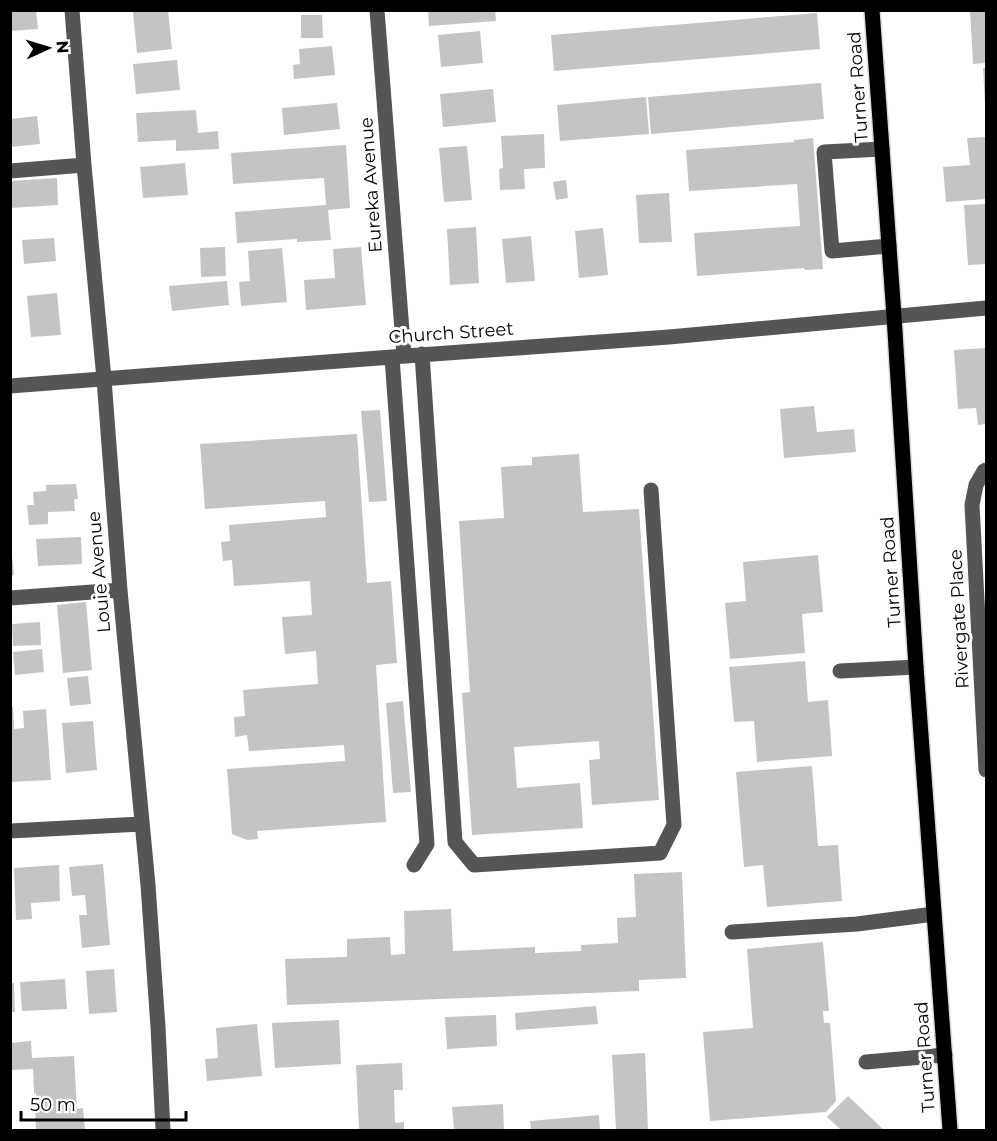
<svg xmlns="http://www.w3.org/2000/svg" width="997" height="1141" viewBox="0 0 997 1141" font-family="Montserrat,sans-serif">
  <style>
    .building { fill: #c4c4c4 }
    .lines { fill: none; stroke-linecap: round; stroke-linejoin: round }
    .major-casing { stroke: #dbdbdb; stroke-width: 18 }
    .minor { stroke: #555; stroke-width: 15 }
    .major { stroke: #000; stroke-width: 15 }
    .labels { text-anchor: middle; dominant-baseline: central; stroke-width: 6; stroke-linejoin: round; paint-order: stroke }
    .street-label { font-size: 18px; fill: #000; stroke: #fff }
  </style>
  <rect width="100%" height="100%" fill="#fff"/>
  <!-- building -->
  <path class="building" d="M10,10h26l2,19 -28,2z
    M148,10h20l4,39 -35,4 -4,-41z
    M428,10h67l1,11 -67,5z
    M970,10h16v53l-13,1z
    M817,13l3,36 -266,22 -3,-36z
    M301,15h21l1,23h-22z
    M480,31l3,32 -42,4 -3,-32z
    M332,46l3,29 -41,4 -1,-14 7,-1 -1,-15z
    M177,60l3,30 -44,4 -3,-30z
    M983,68h3v37h-1z
    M821,83l3,36 -173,15 -3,-37z
    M493,89l3,33 -53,5 -3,-33z
    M646,97l3,37 -89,7 -3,-36z
    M337,103l3,26 -56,6 -2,-27z
    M196,110l2,23 20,-2 1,18 -43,2v-11l-38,2 -2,-29z
    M37,116l3,28 -30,3v-28z
    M544,134l1,34 -21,1 1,20 -25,1 -1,-21 4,-1 -2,-32z
    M986,137v62l-40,3 -3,-35 27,-2 -3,-27z
    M813,138l10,131 -18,1 -1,-2 -107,8 -3,-43 106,-7 -3,-42 -108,7 -3,-41 108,-8v-2z
    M346,145l4,63 -22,2 3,30 -34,2v-3l-60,4 -2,-31 91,-7 -2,-27 -91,6 -2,-31z
    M467,146l5,54 -28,2 -5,-54z
    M185,163l3,32 -45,3 -3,-31z
    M57,178l1,27 -48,3v-27z
    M566,180l2,18 -12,2 -3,-18z
    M669,193l3,49 -33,1 -3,-48z
    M986,204v60l-18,1 -4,-60z
    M476,227l3,56 -29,2 -3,-56z
    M603,228l5,47 -29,3 -4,-47z
    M531,236l4,45 -29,2 -4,-44z
    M54,238l2,23 -32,3 -2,-24z
    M225,247l1,29 -25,1 -1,-29z
    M361,247l5,58 -60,5 -2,-30 31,-2 -2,-29z
    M282,248l5,54 -46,4 -2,-24 11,-1 -2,-30z
    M227,281l2,24 -57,6 -3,-25z
    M57,293l4,42 -30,2 -4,-41z
    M986,348v76l-8,1 -2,-17 -18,1 -4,-59z
    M814,406l3,26 37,-3 2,23 -72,6 -4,-49z
    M380,410l7,91 -18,1 -8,-91z
    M357,434l10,149 24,-2 6,82 -21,2 10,157 -129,9 1,8 -11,1 -15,-6 -5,-65 118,-8 -1,-16 -95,6 -2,-16 -12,2 -1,-20 11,-1 -2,-26 75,-6 -2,-33 -31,3 -3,-37 30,-2 -2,-34 -76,5 -2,-26 -9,1 -2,-19 9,-1 -1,-16 97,-8 -1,-16 -120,8 -5,-65z
    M579,454l4,58 56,-3 20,291 -67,5 -3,-45 11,-1 -1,-18 -85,6 3,41 63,-5 3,45 -111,7 -10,-142 8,-1 -11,-171 45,-3 -3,-51 31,-2v-8z
    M76,484l2,15h-4l1,12 -27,1v12l-19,1 -2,-20h7l-1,-13 13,-1v-6z
    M81,537l1,27 -44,2 -2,-27z
    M10,555h2l2,20 -4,1z
    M818,555l5,57 -21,2 3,39 -75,6 -5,-56 21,-2 -3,-39z
    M86,602l6,68 -29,3 -6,-68z
    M40,622l1,23 -28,1 -1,-22z
    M42,649l2,23 -29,3 -2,-23z
    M805,661l3,41 20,-2 4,56 -75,6 -3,-41 -20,1 -5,-55z
    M88,676l3,28 -21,2 -3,-28z
    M403,701l8,91 -18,1 -7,-90z
    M10,707h3l1,22 10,-1 -1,-17 23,-2 5,71 -41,2z
    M93,721l4,49 -31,3 -4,-50z
    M812,766l6,80 20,-1 4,56 -75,6 -4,-42 -19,2 -8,-95z
    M103,864l7,81 -28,3 -3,-33h8l-2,-20 -13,1 -3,-29z
    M59,865l1,36 -29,2 1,16 -16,1 -2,-52z
    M682,872l4,106 -47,2v11l-352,14 -2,-46 62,-2v-18l43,-2 1,18 14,-1 -1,-43 47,-2 2,42 82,-4v6l46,-2v-6l37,-2 -1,-25 19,-1 -2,-43z
    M823,942l6,69h-6l1,12h6l6,78 -10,11 -116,9 -7,-89 50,-4 -6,-79z
    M114,969l3,43 -28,2 -3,-43z
    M65,979l2,30 -45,2 -2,-29z
    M10,983h4l1,29h-5z
    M596,1006l2,18 -82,6 -1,-17z
    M496,1015l1,31 -50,3 -2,-32z
    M339,1020l2,44 -66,4 -3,-45z
    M257,1024l5,52 -55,5 -2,-22 13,-1 -2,-30z
    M31,1041l1,17 42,-2 3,53 6,-1 2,22h-49l-3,-61 -23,1v-27z
    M645,1053l3,77h-32l-4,-75z
    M402,1063l1,27h-9l1,33 9,-1v8h-45l-3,-65z
    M848,1096l36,34h-43l-14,-13z
    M503,1104l1,26h-50l-2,-23z
    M599,1115l1,15h-69l-1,-9z"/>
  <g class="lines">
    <!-- major casing -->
    <g class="major-casing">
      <path id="major" d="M872,10l22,306 22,351 34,463"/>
    </g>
    <!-- minor -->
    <path class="minor" d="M72,10l12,155 20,214 16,211 28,295 10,142 5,103
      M377,10l27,346
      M882,149l-58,3 8,99 57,-5
      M10,171l74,-6
      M422,354l33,488 19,23 186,-12 14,-28 -23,-335
      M392,357l35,487 -13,21
      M10,386l382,-29 277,-20 317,-29
      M986,470l-2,1 -8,14 -4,20 14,265
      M10,598l110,-8
      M840,671l76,-4
      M10,831l131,-7
      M732,932l125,-8 77,-10
      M866,1062l79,-7"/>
    <!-- major -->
    <use href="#major" class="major"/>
  </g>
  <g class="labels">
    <!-- street labels -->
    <g class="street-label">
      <text transform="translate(858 87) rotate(-94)">Turner Road</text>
      <text transform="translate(371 185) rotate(-94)">Eureka Avenue</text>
      <text transform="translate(451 333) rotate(-4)">Church Street</text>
      <text transform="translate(99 572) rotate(-95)">Louie Avenue</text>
      <text transform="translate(891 572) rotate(-94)">Turner Road</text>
      <text transform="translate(959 619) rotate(-93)">Rivergate Place</text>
      <text transform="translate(925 1057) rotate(-94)">Turner Road</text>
    </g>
  </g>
  <!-- border -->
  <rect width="997" height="1141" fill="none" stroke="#000000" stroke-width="24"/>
  <!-- north arrow -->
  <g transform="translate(48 48) rotate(86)" stroke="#ffffff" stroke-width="4.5" paint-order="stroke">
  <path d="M0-4.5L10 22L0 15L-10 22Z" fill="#000000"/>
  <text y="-9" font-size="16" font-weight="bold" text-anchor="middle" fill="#000000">N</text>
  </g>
  <!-- scale -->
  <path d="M21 1111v9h165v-9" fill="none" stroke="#000000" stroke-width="3"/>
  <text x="30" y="1111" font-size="18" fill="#000000" stroke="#ffffff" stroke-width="4.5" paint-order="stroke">50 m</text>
</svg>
